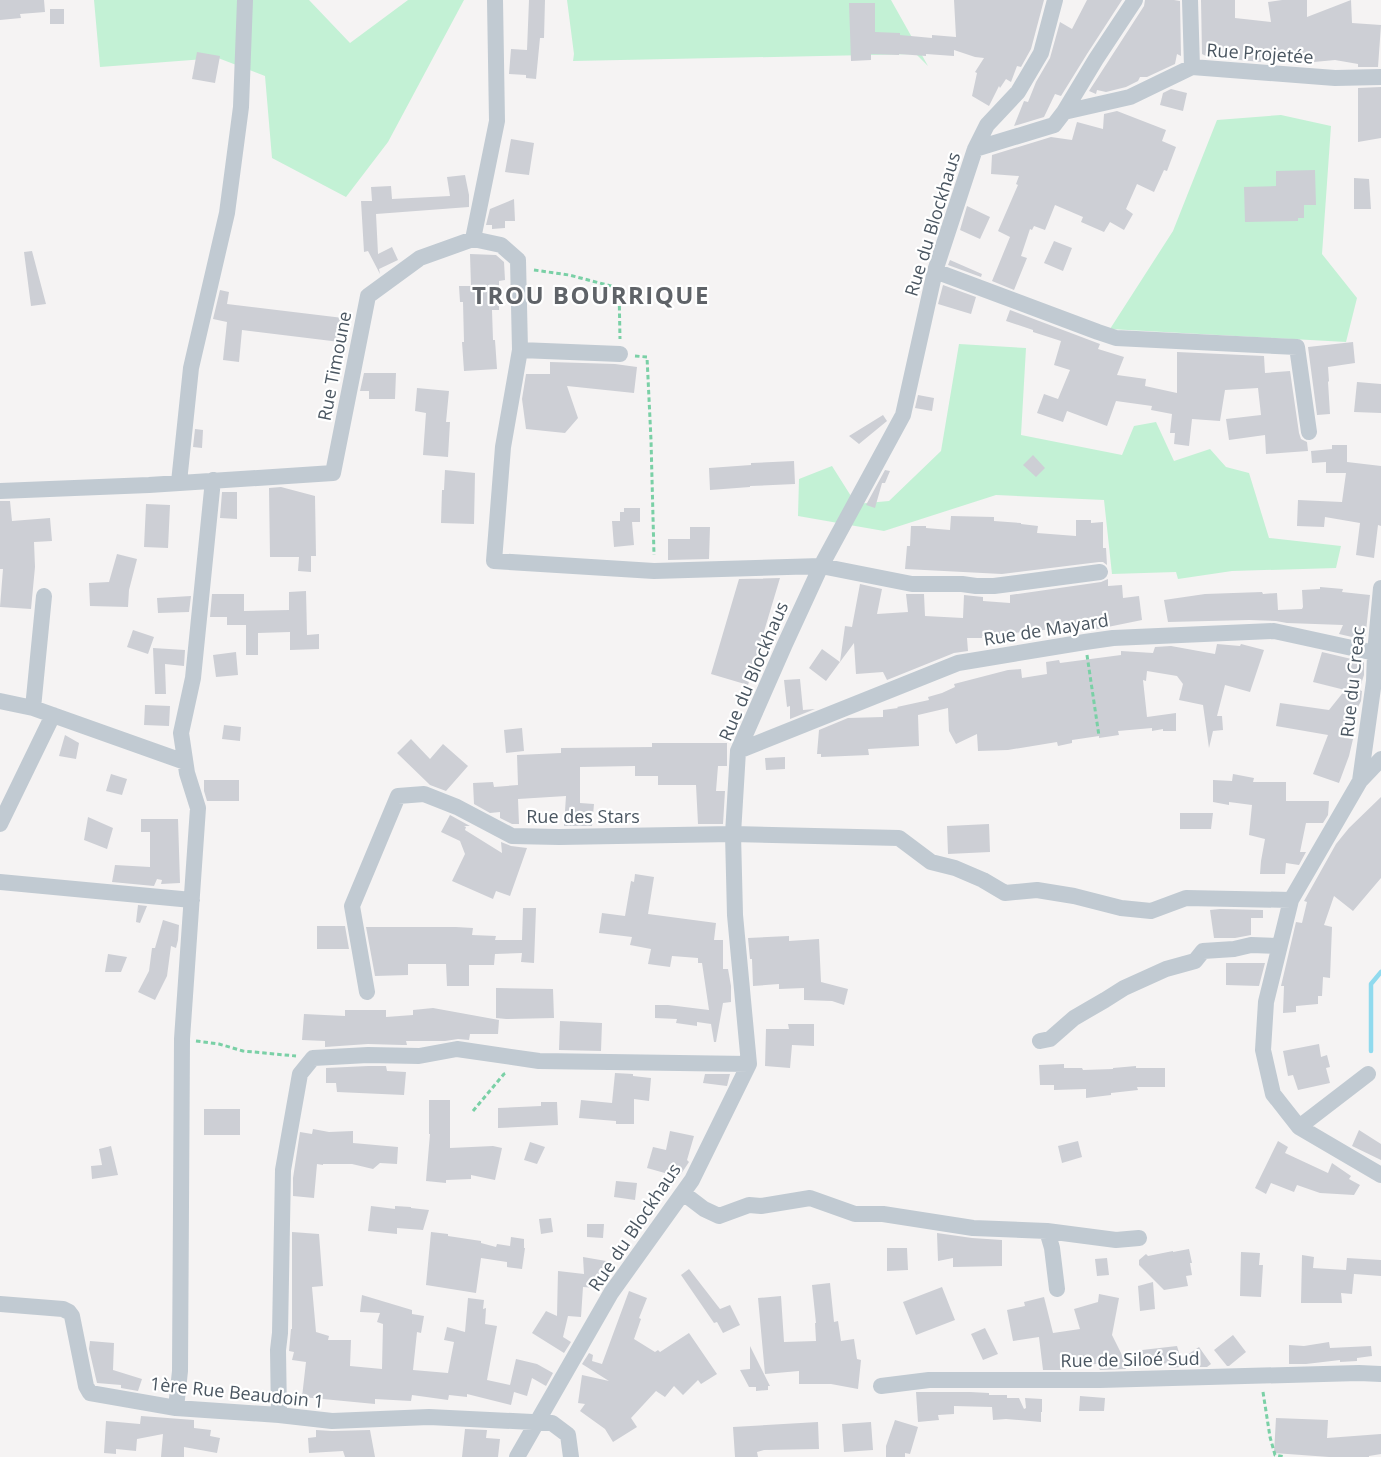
<svg xmlns="http://www.w3.org/2000/svg" width="1381" height="1457" viewBox="0 0 1381 1457" font-family="'Open Sans',sans-serif">
  <style>
    .green { fill: #c3f1d5 }
    .lines { fill: none; stroke-linecap: round; stroke-linejoin: round }
    .stream { stroke: #90daee; stroke-width: 4.5 }
    .building { fill: #cdcfd5 }
    .path { stroke: #7ad0a6; stroke-width: 3; stroke-dasharray: 4.5 3; stroke-linecap: butt }
    .minor { stroke: #c1cad2; stroke-width: 16 }
    .labels { text-anchor: middle; dominant-baseline: central; stroke-width: 4.5; stroke-linejoin: round; paint-order: stroke }
    .street-label { font-size: 18px; fill: #4a5661; stroke: #fff }
    .district-label { font-size: 24px; font-weight: bold; letter-spacing: 1.5px; fill: #5f6368; stroke: #fff }
  </style>
  <rect width="100%" height="100%" fill="#f5f3f3"/>
  <!-- green -->
  <path class="green" d="M94,0h215l41,43 58,-43h56l-76,142 -42,55 -74,-39 -7,-82 -47,-18 -118,9z
    M567,0h324l37,66 -12,-12 -343,7 1,-7z
    M1281,115l50,11 -9,128 35,44 -11,44 -236,-13 63,-98 44,-111z
    M959,344l67,4 -5,87 101,20 12,-29 22,-4 18,39 36,-12 16,18 23,6 20,65 72,8 -5,22 -104,3 -54,8 -2,-7 -64,2 -8,-74 -108,-5 -112,36 -86,-15 1,-37 33,-13 24,38 33,-3 52,-50z"/>
  <g class="lines">
    <!-- stream -->
    <path class="stream" d="M1371,1051v-67l10,-12"/>
  </g>
  <!-- building -->
  <path class="building" d="M0,0h44l1,12 -25,2 1,4 -21,2z
    M529,0h16l-1,38h-4l-4,41 -10,-1v-3l-17,-1 2,-25 16,1z
    M954,0h90l-13,49 -10,18 -4,-1 -6,16 -5,-3 -6,9 -1,-2 -10,20 -17,-10 5,-23 -2,-1 9,-14 -9,-1 -21,-7v6l-28,-2v2l-27,-2v1l-28,-1v6l-20,1 -2,-58h26v29l25,1v2l32,3v-3l24,2z
    M1087,0h35l-35,54 -26,42 -6,-2 -11,23 -30,9 10,-25 4,1 8,-20 14,-24 10,-36 12,7z
    M1145,0h29l6,1 1,55 -4,-2 -2,10 -28,13h-7l-2,4 -12,6 -20,5 -9,-2 -1,4 -7,-3 55,-85z
    M1201,0h34v18l36,4 -3,-20 14,-2h25v17l44,-17 1,23 29,2 -3,42h-20v-3l-23,-4 -42,4v-1l-32,-3v2l-53,-5 -6,-3z
    M50,9h14v15h-14z
    M197,52l23,4 -5,27 -23,-4z
    M1381,87v51l-23,4v-54z
    M1171,89l16,4 -4,18 -23,-6 3,-12z
    M1117,111l49,19 -4,11 14,6 -9,24 -3,-1 -10,22 -17,-8 -11,25 7,5 -9,16 -14,-8 -6,10 -23,-10 2,-5 -28,-12 -10,25 -11,-4 -2,4 -2,-1 -9,27 6,2 -13,32 -22,-9 18,-44 -12,-6 20,-46 -2,-1 3,-8 -28,-2 1,-19 59,-18 21,3 5,-18 26,7 1,-15z
    M511,139l23,4 -5,32 -24,-3z
    M1315,170l1,35h-12v13h-6v3l-53,1 -1,-35 32,-1v-15z
    M465,175l4,20v12l-93,7 2,40 14,-7 6,13 -19,9 1,5 -12,-23 -4,1 -3,-51h11l-1,-14 20,-1 1,13 58,-3 -3,-19z
    M1354,178l15,1 2,30h-17z
    M514,199l1,22h-10v7l-13,1v-4h-6l4,-16z
    M967,206l23,11 -10,22 -20,-9z
    M1054,241l18,7 -9,23 -19,-8z
    M32,251l14,53 -15,2 -7,-54z
    M470,254l26,1 8,7 1,18 -6,1v29h-7l1,30h2l2,29 -33,2 -2,-29h2l-1,-40h-3l-1,-16h12z
    M950,260l32,14 -1,3 -33,-12z
    M943,285l33,12 -5,17 -33,-10z
    M220,290l9,2 -2,12 116,14 -3,24 -98,-12 -3,32 -16,-2 4,-38 -14,-3z
    M1010,310l90,34 -2,5 26,8 -7,18 29,4 -1,7 32,7v-41l87,4 1,17 25,-2 9,62 2,6 6,3 1,9 -42,3 -1,-19 -36,5 -3,-21 35,-4 -3,-27 -33,2 -5,31 -28,-2 -3,27 -15,-2 1,-11h-5l2,-19 -21,-4 1,-4 -36,-5 -9,25 -40,-15 -4,11 -26,-9 7,-19 14,5 12,-29 -16,-5 7,-24 -28,-9v-2l-27,-9z
    M1353,342l2,21 -27,4 1,14 -1,1 2,32 -13,1 -9,-68z
    M550,362l65,2 22,3 -3,26 -67,-7 11,32 -13,15 -39,-4 -4,-30 4,-25h24z
    M364,373h32l-1,26h-26v-8h-9z
    M1357,382l24,2v29l-27,-1z
    M417,388l32,3 -3,31h4l-2,35 -25,-2 3,-42 -11,-2z
    M918,395l16,3 -2,13 -17,-3z
    M883,415l4,6 -28,23 -10,-8z
    M195,429l8,1 -1,18 -9,-1z
    M1332,445h15v17l34,4v60l-3,-1 -4,33 -18,-3 4,-32 -35,-6 -1,10 -27,-1 1,-26 44,2 4,-29h-20v-11l-14,1 -1,-12 21,-2z
    M1033,455l12,13 -9,9 -13,-12z
    M794,461l1,23 -45,2v1l-40,3 -1,-22 42,-3v-2z
    M445,470l30,3 -1,51 -33,-1 1,-33h2z
    M885,470l5,1 -5,12h-3l-7,25 -9,-3z
    M281,487l34,9 1,60h-5v16l-13,-1 1,-14h-29l-1,-69z
    M222,492h15v27l-17,-1z
    M0,501h10l2,20 38,-3 2,23 -18,1 1,25 -4,42 -31,-2 3,-38h-3z
    M146,504l24,1 -2,43 -24,-1z
    M624,508h16v14h-8l2,23 -20,2 -2,-26h8v-9h4z
    M951,516l43,1v4l27,2v1l17,2 -1,7 39,3v-16h15v3l12,-1v26h3l1,17 -4,-3h-4l-97,12 -97,-5 2,-23h3l1,-20h15v2l24,2z
    M690,527h20l-1,32 -41,1v-21h22z
    M117,554l20,5 -8,31 -1,17 -38,-1 -1,-23 20,-1z
    M780,578l-32,107 -37,-11 28,-95z
    M1108,579v7l14,-1 1,13 16,-2 3,24 -49,10v-1l-29,3v-4l-61,6v3l-21,-1v2h-15l1,13 -14,2 -67,27 -4,-8 -27,2 -2,-31 -28,38 -17,-13 13,-19 18,13 5,-36 7,1 8,-43 22,5 -5,25 31,-2 -2,-18h18l1,22 38,2 1,-23 19,2v4l27,2v-8l91,-13z
    M1320,587l23,2 -1,3 28,3 -5,45 -26,-6 4,-9 -56,-2 -11,-2 -27,-1 -81,2 -4,-22 41,-6 57,-2 1,2 14,-1 1,17 24,-1 1,-2 -1,-17 18,-1z
    M306,591l1,44 12,-1v15l-29,1v-18l-32,1v22h-12v-30h-19v-8h-17l2,-23h32v17l45,-1v-18z
    M191,596l-2,16 -31,1 -1,-15z
    M133,630l21,7 -6,17 -21,-7z
    M1217,644l23,2 1,-2 23,6 -14,42 -25,-7 -8,31h5l1,14 -10,1 -4,17 -6,-43 -24,-5 4,-16 -6,-8 -30,-5 -1,10 -3,-1 4,37 29,-4v18h-13v-2l-11,2v-3l-34,3 1,4 -20,3v-2l-27,4v3l-14,3 -1,-4 -49,8 -30,1 -1,-17 -21,10 -7,-13 -1,-23 -30,7 1,31 -51,3 1,6 -48,2v-3h-4l2,-24 29,-12 35,-1v-7l15,-2 -1,-1 32,-7 -1,-3 14,-4 13,-6 -1,-3 54,-14 13,-1 1,9 25,-4 -1,-12 13,-2 1,3 61,-8v-4l32,2 2,-6 16,-1 44,8z
    M153,648l32,2 -1,16 -19,-2 1,30h-11z
    M236,652l2,23 -22,2 -3,-22z
    M1322,652l42,10v13l-5,15 3,1 -1,10 -4,8 -7,-4 -6,33 9,1 -4,17 -10,27 -26,-9 15,-39 -52,-9 4,-23 49,7 16,-20 -32,-8z
    M800,679l3,31 12,-1 -25,10v-13l-3,1 -3,-27z
    M145,705l25,1 -1,20 -25,-1z
    M224,725l17,2 -1,14 -18,-2z
    M522,728l2,23 -18,2 -2,-23z
    M65,735l14,8 -3,16 -17,-3z
    M411,739l19,20 13,-15 25,22 -22,25 -16,-6 -33,-32z
    M652,743h75v23h-9l-2,25h9l-2,33h-25l-2,-39h-38v-9h-23v-10l-55,1v36l14,1 -2,22h-28l2,-30 -48,3 1,25h-7l-12,-6v-6l-10,1 -16,-9 -1,-21 20,-1 1,5 24,-2 -1,-30 44,-2v-5l91,-1z
    M785,757v12l-19,1 -1,-12z
    M111,774l16,5 -5,16 -16,-4z
    M1233,774l21,4 -1,4h33v19h43l-1,14 -5,8h-17l-6,29h6l-7,13 -13,-2 -1,11h-25l1,-13 4,-22 -16,-4 3,-30 -23,-3v3l-16,-3v-22l19,1z
    M204,780h35v21h-32l-3,-10z
    M1381,797v81l-28,33 -19,-15 -10,29 8,2 -2,51 -7,-1 -1,19h-4v8l-22,2v6l-13,1 1,-27h-3l15,-64 6,1 5,-21 -3,-1 32,-57 13,-16z
    M1180,813h33l-2,16h-31z
    M450,815l20,11h-6l2,1 -1,3 37,23 -1,-11 10,4 16,2 -17,48 -14,-5 -3,8 -41,-18 13,-27 -5,-13 -19,-9z
    M88,817l25,11 -6,21 -23,-9z
    M141,819h37l2,64 -19,1 1,-4 -5,-1 -3,7 -42,-4 3,-17 35,2v-35h-9z
    M989,824l1,28 -42,2 -1,-28z
    M635,874l19,3 -6,37 68,9 -2,17h9v29h5l3,17v16l-8,1 -7,39h-2l-3,-18 -14,-2v4l-21,-3 1,-4 -22,-1v-13h13l41,5 -7,-47h-4v-5l-26,-2 -2,11 -22,-3 3,-15 -21,-4 2,-8 -33,-4 3,-20 23,3 6,-35 3,1z
    M138,905l9,1 -7,17 -4,-1z
    M523,908h13l-2,55 -13,-1 1,-9 -27,1 -1,11h-25v21h-22l-1,-22h-38v11l-33,1 -9,-49h90l17,1 -1,7 24,1 -1,4h27z
    M1220,909l43,1v8h-12v17l-16,3h-21l-4,-28z
    M163,920l16,5 -1,15 -2,8 -5,-2 -4,30 -12,24 -17,-8 11,-21 3,-23h3z
    M317,926h28l4,23h-32z
    M789,936v5l30,-2 2,43 27,7 -4,16 -12,-4 -28,-1v-12l-25,1v-5l-26,2 -1,-27h-2l-2,-21z
    M108,954l19,3 -6,15h-16z
    M1226,963h39l-6,23 -33,-1z
    M496,988l57,1 1,29 -48,1 -10,-1z
    M433,1008l66,12 -1,14h-28l-1,6 -11,-1 -13,2h-39l1,4h-5l-34,-1 -43,3v-6l-23,-1 2,-26 41,2v-6h41v7l27,-2v-5z
    M560,1021l42,2 -1,28 -42,-1z
    M788,1024h26v22l-22,-1 -2,23 -25,-2 1,-37h23z
    M1319,1044l2,13 6,-2 3,12 -4,1 4,15 -32,7 -5,-15 -5,1 -5,-25z
    M1064,1064v4h18l1,2 30,-1v-1l23,-2v2h29v19h-28l1,3 -27,3v2l-25,3v-9l-32,1v-5h-14l-1,-20z
    M368,1066h18l1,5 19,1 -2,23 -67,-3 -1,-9h-10v-15z
    M615,1073l18,1v2l18,2 -2,23 -15,-2v25h-18v-3l-37,-3 2,-18 31,3z
    M705,1074h25l-3,12 -24,-3z
    M429,1100h21v48l43,-2 9,2 -7,32 -24,-5v4l-25,1v3l-20,-2 4,-47h-1z
    M541,1102h16l1,23 -60,3v-20l43,-2z
    M204,1109h36v26h-36z
    M313,1129l16,3 24,-1v12l45,4 -1,17 -17,-1 -7,6 -21,-5h-29v1l-6,-1 -3,34 -21,-2v-18l7,-46 12,2z
    M1359,1130l22,14v16l-29,-14z
    M670,1131l24,5 -7,24 2,2 -10,15 -32,-9 6,-21 13,3z
    M1078,1141l4,16 -20,6 -4,-17z
    M1278,1141l10,6 -3,6 43,20 4,-10 19,13 -2,3 11,6 -6,10 -34,-2 -23,-8 -3,7 -23,-9 -5,11 -11,-6z
    M530,1142l15,5 -8,17 -13,-4z
    M111,1146l7,29 -26,4 -1,-13 11,-1 -3,-16z
    M616,1181l21,2 -2,17 -21,-3z
    M371,1206l24,3v-3l16,1v1l18,2 -6,20 -26,-2v6l-29,-3z
    M551,1218l2,14 -12,2 -2,-15z
    M587,1224h17l-1,14 -16,-1z
    M292,1232l27,2 4,52 -11,1 4,45 13,4 -1,4h23l-1,26 32,3 1,-45 -6,-2 3,-9 -20,-1 2,-17 50,15v4l12,2 -3,17 -4,-1 -4,38 35,3 6,-31 -10,-2 3,-13 18,5 3,-34 16,2 -1,9 3,-1 -1,16 12,2 -10,54 23,5 6,-26 21,5 16,9 -7,13 -14,-8 -5,18 -13,-4 -3,13 -44,-11v3l-18,-2 -1,5 -36,-5 -1,6 -36,-2v5l-73,-7 4,-35 -14,-2 2,-8 -5,-1 2,-22h1z
    M431,1232l17,2v2l33,5v2l15,4 1,-3 13,2 1,-9 13,2v9h1l-3,21 -15,-2v-5l-26,-4 -5,35 -50,-8z
    M937,1233l35,5 30,2v26l-49,1v-9l-15,3z
    M887,1248h20l1,22 -21,1z
    M1189,1249l3,14h-2l2,12 -6,1 2,10 -24,4 -25,-25v-5l7,-6 2,2 25,-5v1z
    M1241,1252l19,1 -1,12h4l-2,32 -21,-1z
    M1302,1255l12,2 -1,11 33,2 1,-12 34,2v16l-27,-2 -2,20 -11,-1 1,10h-41z
    M583,1257l29,5 -2,12 -11,-1 -3,15 -13,-1 -2,30 -13,-1 -5,21 8,5 -7,11 -32,-20 14,-22 11,5 1,-45 26,3z
    M1107,1258l2,17 -12,1 -2,-17z
    M689,1269l31,40 10,-4 10,20 -17,8 -6,-11 -3,1 -33,-48z
    M1153,1282l2,27 -15,2 -2,-25z
    M830,1283l4,39 4,-1 3,20 13,-2 3,20 4,1 -3,29 -27,-5h-32v-13l-34,3 -7,-76 23,-2 3,46 32,-1 -1,-18h1l-4,-38z
    M942,1287l13,33 -39,15 -13,-33z
    M629,1291l18,7 -8,20 2,1 -7,20 21,13 3,-2 2,2 29,-19 28,41 -16,10 -3,-4 -15,15 -9,-9 -9,11 -9,-6 -25,27 6,9 -24,15 -8,-13 -25,-18 5,-7 -7,-1 4,-28 27,6 -27,-17 7,-11 4,2 -1,6 10,3z
    M1099,1294l20,4 -7,37 9,18 5,16 -26,1 -3,-6 -37,2 1,4h-18l-4,-33 -26,4 -6,-31 18,-4 -1,-4 20,-5 9,36 27,-4 -6,-20 24,-7z
    M985,1328l13,26 -15,6 -12,-26z
    M1233,1335l13,17 -17,14h-2l-13,-16z
    M90,1341l24,2 -1,27 29,9 -4,12 -17,-3v-3l-24,-2 -8,-34z
    M1329,1342l1,6 41,-2 1,10 -15,2v3l-17,1v-2l-34,4h-17v-19l15,1z
    M750,1346l20,40h-2v4l-12,1v-4h-7l-9,-17 10,-1z
    M1177,1346l4,13 18,-12 12,17 -4,3h-13l-2,-2 -12,2 -11,1 8,-6 -33,4 -2,-16z
    M916,1392h54l19,1v2h18v3h12l5,11 2,-1 -1,-10 17,1v13h-1v10l-35,-3 -13,1 -1,-13 -38,-1v8l-16,1 1,5 -21,2z
    M1080,1396l25,2 -1,13h-25z
    M141,1416l53,4v8l17,2 -1,6 10,2 -3,15 -33,-6v10h-23l2,-23 -26,5 -1,12 -20,-2v5l-12,-1 2,-32 34,3z
    M1276,1418l52,2 -1,18 54,-4v20l-12,2v1h-40l-55,-4z
    M895,1420l23,7 -8,27 -5,-1v4h-19v-11z
    M818,1422l1,27 -55,1 -7,2 1,5h-23l-2,-30z
    M871,1422l2,28 -29,2 -2,-28z
    M465,1429l22,1 -1,8 14,1 -2,18h-36z
    M316,1430l16,1 38,-1 5,27h-30l-2,-6 -34,2 -1,-15 8,-1z"/>
  <g class="lines">
    <!-- path -->
    <path class="path" d="M534,270l35,5 50,13 1,51
      M635,356l12,1 4,83 3,115
      M1087,655l12,81
      M196,1041l23,3 24,7 53,5
      M473,1111l31,-37 2,-1
      M1263,1392l7,45 5,18 10,2"/>
    <!-- minor -->
    <path class="minor" d="M1190,0l2,67
      M1064,112l32,-53 39,-59
      M975,149l79,-24 10,-13 66,-15 62,-30 143,11 46,-1
      M473,239l28,6 17,15 2,90 -17,97 -9,114 160,10 167,-5 91,18h50l14,2h18l106,-14
      M935,271l163,61 18,6 181,9 12,85
      M520,350l100,4
      M179,482l12,-114 36,-155 14,-106 4,-107
      M0,491l149,-6 184,-12 35,-177 52,-38 53,-19 24,-118 -2,-121
      M0,701l33,7 152,54
      M33,708l11,-112
      M738,751l220,-88 127,-21 28,-4 161,-7 101,22
      M1381,759l-21,22 -69,119 -25,102 -3,48 10,44 26,33 82,48
      M1360,781l14,-100 1,-28 6,-65
      M0,824l53,-109
      M0,882l192,18
      M367,992l-15,-86 46,-110 26,-2 33,13 55,29 47,1 174,-3 166,4 32,24 24,6 28,12 22,13 32,-3 37,6 47,12 30,3 35,-13 105,2
      M1040,1041l10,-2 24,-21 31,-18 19,-12 42,-19 29,-8 8,-10 31,-2 17,-4 28,1
      M1299,1127l69,-53
      M683,1193l21,16 15,7 30,-11 12,1 49,-8 45,16h28l90,14 74,3 69,9 23,-2
      M1047,1231l5,17 5,41
      M0,1304l63,5 6,3 3,4 14,70 4,7 86,15 103,7 53,6 97,-4 123,6 16,12 3,22
      M881,1386l48,-6h171l259,-7 22,1
      M176,1408l4,-37 2,-332 16,-231 -11,-35 -6,-40 12,-55 20,-198
      M279,1415l-1,-65 2,-17 3,-163 17,-96 13,-16 55,-3 51,1 38,-7 82,12 210,3
      M517,1457l94,-164 81,-113 57,-116 -14,-149 -2,-81 5,-83 47,-107 36,-78 82,-151 32,-144 40,-122 12,-24 31,-33 23,-39 14,-53"/>
  </g>
  <g class="labels">
    <!-- street labels -->
    <g class="street-label">
      <text transform="translate(1260 53) rotate(4)">Rue Projetée</text>
      <text transform="translate(932 224) rotate(-73)">Rue du Blockhaus</text>
      <text transform="translate(334 366) rotate(-79)">Rue Timoune</text>
      <text transform="translate(1046 629) rotate(-9)">Rue de Mayard</text>
      <text transform="translate(753 671) rotate(-67)">Rue du Blockhaus</text>
      <text transform="translate(1352 682) rotate(-84)">Rue du Creac</text>
      <text x="583" y="816">Rue des Stars</text>
      <text transform="translate(634 1227) rotate(-56)">Rue du Blockhaus</text>
      <text transform="translate(1130 1359) rotate(-1)">Rue de Siloé Sud</text>
      <text transform="translate(237 1392) rotate(6)">1ère Rue Beaudoin 1</text>
    </g>
    <!-- district labels -->
    <g class="district-label">
      <text x="591" y="294">TROU BOURRIQUE</text>
    </g>
  </g>
</svg>
